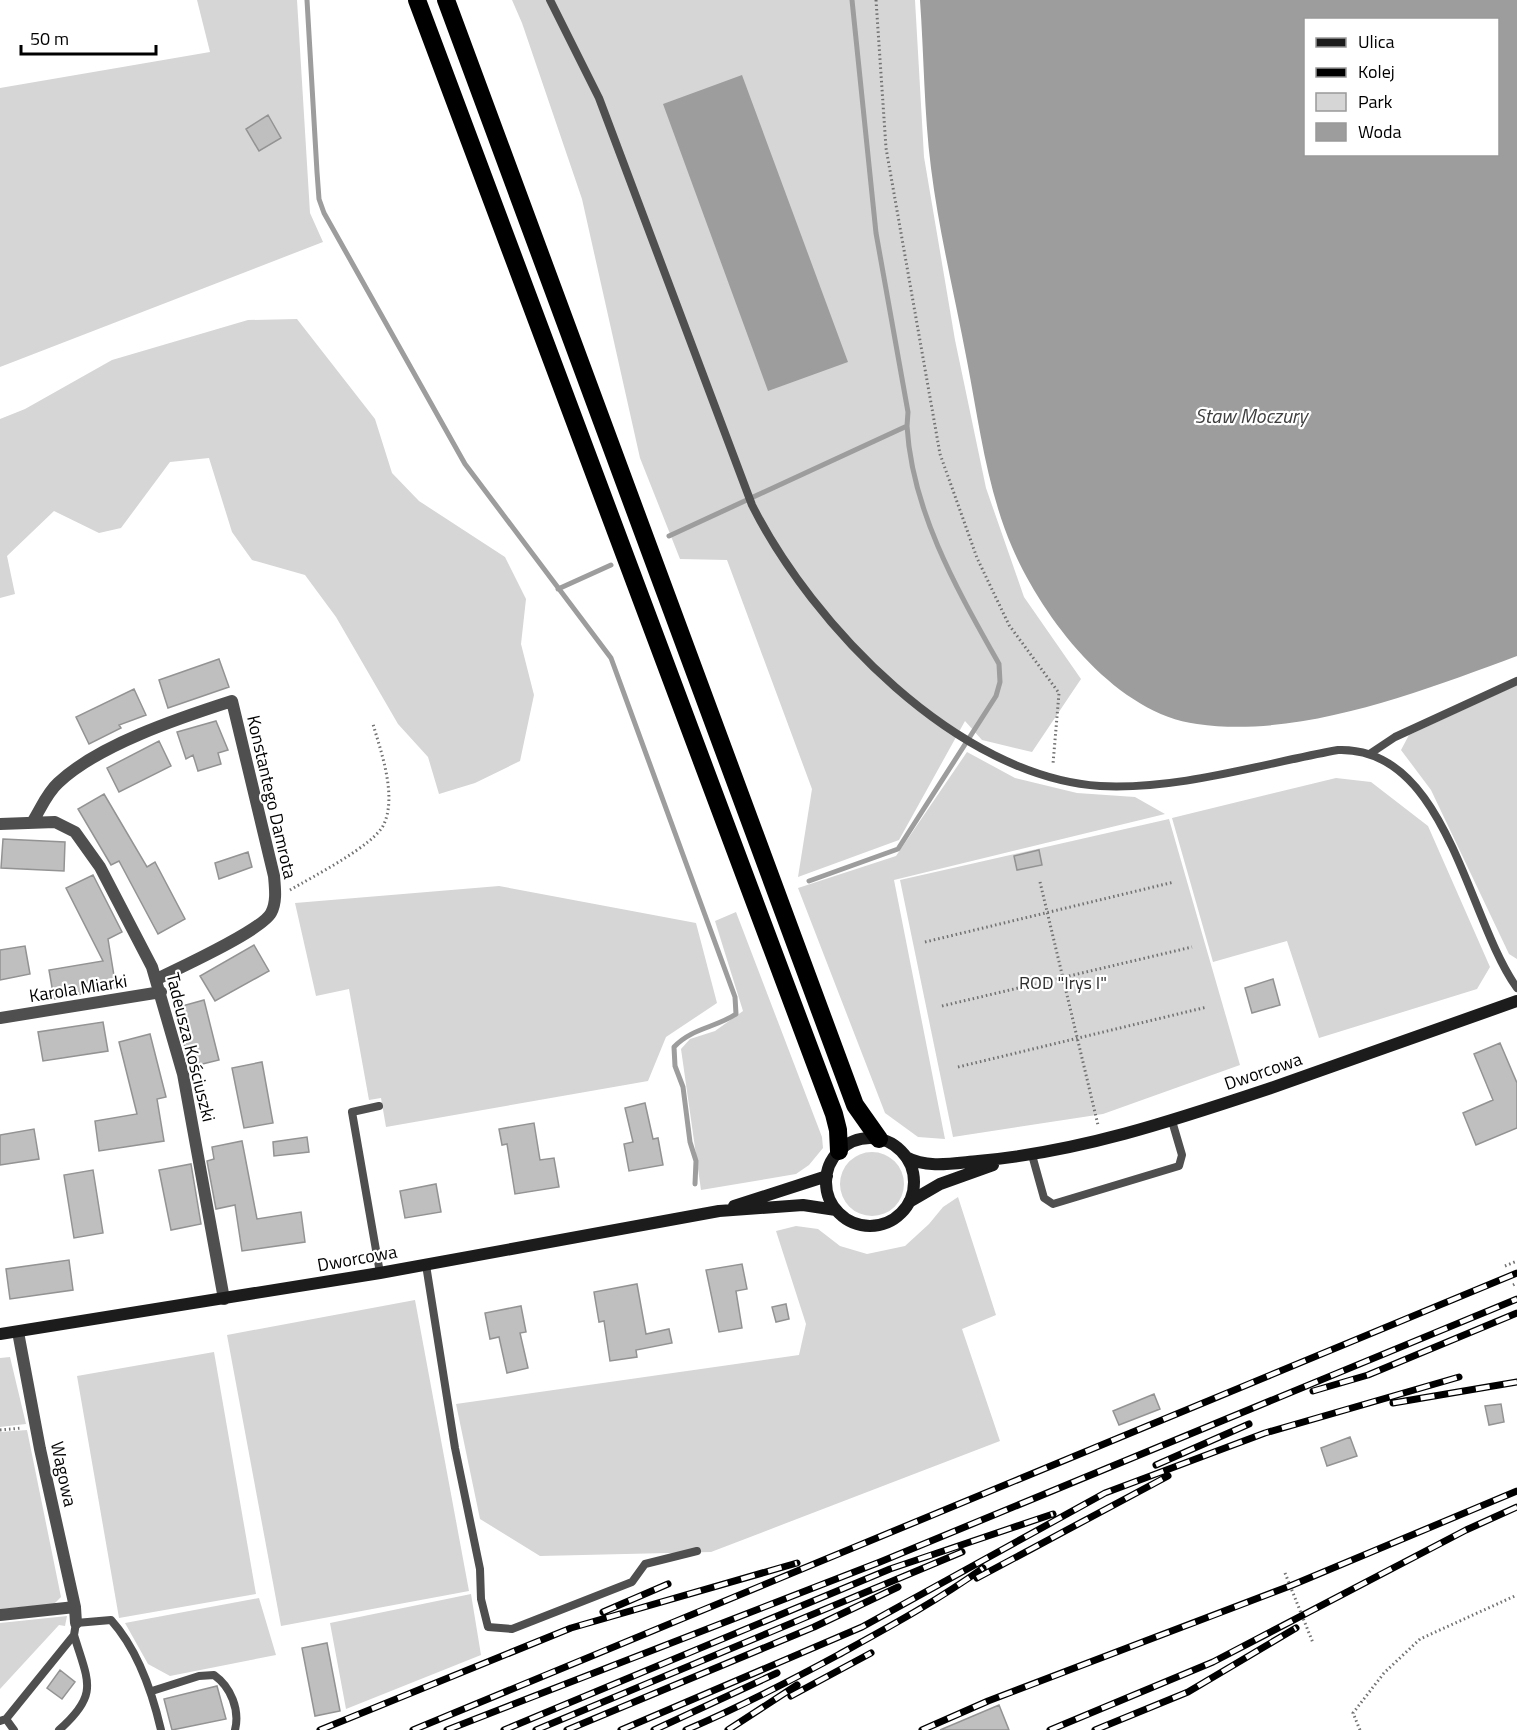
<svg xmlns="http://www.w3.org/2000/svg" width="1517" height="1730" viewBox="0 0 1517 1730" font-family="'Titillium Web',sans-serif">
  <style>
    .green { fill: #d6d6d6 }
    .water { fill: #9d9d9d; fill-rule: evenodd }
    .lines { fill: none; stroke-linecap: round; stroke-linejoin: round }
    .stream { stroke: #9d9d9d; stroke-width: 5 }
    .building { fill: #bfbfbf; stroke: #939393; stroke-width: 1.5 }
    .path { stroke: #717171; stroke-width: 3; stroke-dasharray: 1.5 3; stroke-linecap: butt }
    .service { stroke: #4f4f4f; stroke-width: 8 }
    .minor { stroke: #4f4f4f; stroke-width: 12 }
    .secondary { stroke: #1c1c1c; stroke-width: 12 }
    .motorway { stroke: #000; stroke-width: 18 }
    .rail-casing { stroke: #000; stroke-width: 7 }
    .rail { stroke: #fff; stroke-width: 4.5; stroke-dasharray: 14; stroke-linecap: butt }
    .labels { text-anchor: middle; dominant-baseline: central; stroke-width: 4.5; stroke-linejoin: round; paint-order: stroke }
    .street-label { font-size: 18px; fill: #000; stroke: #fff }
    .park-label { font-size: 18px; fill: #2d2d2d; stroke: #fff }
    .water-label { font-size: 20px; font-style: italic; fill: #3e3e3e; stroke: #fff }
  </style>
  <rect width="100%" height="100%" fill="#fff"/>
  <!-- green -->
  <path class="green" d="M197,0h100l13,213 13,29 -323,125v-279l210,-36z
    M512,0h403l9,157 31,183 31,148 38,109 57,82 -49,73 -50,-12 -17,-19 -66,119 -101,37 14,-88 -85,-229 -47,-1 -40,-101 -58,-259 -60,-176z
    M297,319l78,100 17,54 27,28 86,56 21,42 -5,45 13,51 -14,66 -45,22 -36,11 -11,-37 -30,-33 -62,-107 -31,-42 -53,-15 -20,-28 -23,-74 -39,4 -49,66 -22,5 -45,-22 -47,45 8,38 -15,4v-179l25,-10 87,-49 136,-40z
    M1517,685v274l-8,-5 -78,-164 -30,-40 8,-15z
    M967,752l48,26 62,15 58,4 30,17 -271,66 51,259 -27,-2 -33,-24 -87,-225 98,-32z
    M1336,778l35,4 57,44 62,141 -13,22 -158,49 -32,-97 -74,21 -41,-144z
    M1169,819l71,246 -137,49 -150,23 -53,-257z
    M499,886l197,37 21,80 -51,34 -18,44 -262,46 -5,-29 -12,2 -20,-111 -33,7 -21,-93z
    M736,912l86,225 1,11 -14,17 -13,9 -95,16 -20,-141 9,-10 25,-8 28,-20 -28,-90z
    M840 1184a32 32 0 1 1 64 0a32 32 0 1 1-64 0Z
    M958,1197l38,118 -34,14 38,112 -289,111 -171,4 -60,-37 -24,-115 343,-49 7,-31 -30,-93 20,-5 22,3 22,17 27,8 38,-8 24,-22 14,-17z
    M415,1300l54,291 -188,35 -54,-291z
    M214,1352l42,242 -137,24 -42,-242z
    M10,1357l16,67 -26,3v-69z
    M27,1430l34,167 -7,7 -54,5v-177z
    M471,1594l10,61 -135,54 -16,-86z
    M259,1598l17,57 -106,21 -22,-12 -23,-41z
    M67,1616l-2,10 -6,-1 -59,64v-66z"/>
  <!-- water -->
  <path class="water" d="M920,0h597v656c-95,35 -217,83 -320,68 -82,-11 -154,-105 -185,-177 -25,-58 -33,-124 -45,-186 -12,-64 -28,-129 -36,-193 -7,-56 -7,-112 -11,-168zM1306,20h192v134h-192z
    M742,75l106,287 -80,29 -105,-287z"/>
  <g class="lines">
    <!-- stream -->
    <path class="stream" d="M307,0l10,172 2,27 5,14 141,251 146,194 124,339 1,17c-21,14 -44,14 -62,33l1,19 8,21 7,55 6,19 -1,23
      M669,536l238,-110 1,-14 -32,-179 -24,-233
      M558,589l53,-24
      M809,881l89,-32 98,-153 4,-14 -1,-18c-41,-73 -87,-152 -92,-238"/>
  </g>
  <!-- building -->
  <path class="building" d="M268,115l13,23 -22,13 -13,-22z
    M219,659l10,28 -61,21 -9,-28z
    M134,689l12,26 -27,10 2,3 -32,16 -13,-27z
    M216,721l12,29 -10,3 3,11 -23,7 -5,-16 -7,4 -9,-27z
    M159,741l12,25 -52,26 -12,-24z
    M104,794l43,73 8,-5 30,57 -27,15 -39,-73 -8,4 -33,-56z
    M3,839l62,3 -1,29 -63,-3z
    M1039,850l3,15 -25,5 -3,-14z
    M248,852l4,15 -33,12 -4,-16z
    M93,875l29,57 -14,7 8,49 -62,11 -5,-29 54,-9 -37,-73z
    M254,945l15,26 -54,30 -15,-25z
    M25,946l5,28 -30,6v-30z
    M1273,979l7,26 -28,8 -7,-25z
    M204,1000l15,60 -29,7 -15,-59z
    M103,1022l5,29 -65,10 -5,-29z
    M150,1034l16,63 -9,2 7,42 -65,10 -4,-30 42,-7 -18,-72z
    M1500,1043l17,40v45l-41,17 -13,-32 30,-13 -19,-46z
    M262,1062l11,61 -29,5 -12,-60z
    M645,1103l8,36 5,-1 5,27 -34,6 -5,-27 9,-2 -8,-34z
    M534,1123l6,37 14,-2 5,29 -44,7 -8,-50 -5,1 -3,-16z
    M34,1129l5,30 -39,6v-30z
    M307,1137l2,15 -35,4 -1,-14z
    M242,1141l15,78 44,-7 4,30 -63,9 -7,-46 -19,4 -9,-48 7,-2 -2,-12z
    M191,1164l10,60 -30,6 -12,-60z
    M93,1170l10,63 -29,5 -10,-63z
    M436,1184l5,28 -36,6 -5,-27z
    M69,1260l4,30 -63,9 -4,-30z
    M742,1264l5,25 -11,2 6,37 -23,4 -13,-62z
    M637,1284l9,50 23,-5 3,14 -36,7 1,7 -27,4 -6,-40 -5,1 -5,-30z
    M786,1304l3,15 -13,3 -4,-15z
    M521,1306l5,26 -6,1 8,35 -21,5 -8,-36 -9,2 -5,-26z
    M1154,1394l6,15 -41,16 -6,-14z
    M1501,1404l3,18 -15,3 -4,-19z
    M1350,1437l7,19 -30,10 -6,-18z
    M327,1643l13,68 -25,5 -13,-68z
    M60,1670l15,12 -13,17 -15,-11z
    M217,1686l9,33 -54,11 -8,-31z
    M999,1705l10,25h-69z"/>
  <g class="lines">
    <!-- path -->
    <path class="path" d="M876,0l10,148 54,306 37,104 32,67 50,68 -6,71
      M1040,882l58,243
      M290,890c22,-13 85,-45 94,-66 13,-29 -3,-72 -11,-100
      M925,942l249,-60
      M942,1006l250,-59
      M958,1067l249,-60
      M1505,1266l12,-5
      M1513,1285l4,-2
      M0,1430l22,-2
      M1285,1573l28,70
      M1360,1730l-7,-17 31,-40 36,-34 97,-44"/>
    <!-- service -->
    <path class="service" d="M550,0l49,98 153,407c60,120 206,272 348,281 80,4 160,-22 238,-36 109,-4 129,169 179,238
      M1371,753l24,-16 122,-56
      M379,1106l-27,6 28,161
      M1032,1155l12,43 9,6 126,-38 3,-11 -10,-34
      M426,1265l29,183 25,121 1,30 7,28 24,2 120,-47 13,-18 52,-13
      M152,1691l47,-15 15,-1c17,12 26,35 21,55
      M6,1719l8,11
      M0,1721l6,-2 68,-84 2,-12 35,-3c27,30 41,71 50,110
      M59,1730c41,-36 29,-48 15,-95"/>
    <!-- minor -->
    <path class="minor" d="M33,821c8,-13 14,-28 25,-38 40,-38 121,-65 174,-82l42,175c1,12 3,26 -3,37 -10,18 -92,55 -114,66
      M0,824l55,-2 20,10 25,35 52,100 31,107 41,225
      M0,1018l161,-26
      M18,1332l22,117 35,158 1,16
      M0,1615l75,-8"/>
    <!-- secondary -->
    <path class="secondary" d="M826 1182a44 44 0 1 1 88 0a44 44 0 1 1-88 0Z
      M906,1157c21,12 49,6 72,4 101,-9 194,-40 290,-72 83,-29 166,-58 249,-88
      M909,1202l31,-18 53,-19
      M734,1206l93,-30
      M0,1334l380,-61 339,-62 84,-6 33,5"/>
    <!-- motorway -->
    <path class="motorway" d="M417,0l417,1114 4,16 1,21
      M446,0l409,1105 24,34"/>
    <!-- rail casing -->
    <g class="rail-casing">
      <path id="rail" d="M1313,1391l55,-16 149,-62
        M1393,1403l124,-21
        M1156,1465l93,-41
        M977,1578l191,-102
        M603,1612l65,-28
        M791,1696l80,-43
        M320,1730l251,-102 226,-65
        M413,1730l1104,-457
        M447,1730l433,-168 637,-263
        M504,1730l386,-161 163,-55
        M536,1730l426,-178
        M567,1730l247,-103 84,-40
        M621,1730l241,-103 243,-134 160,-60 194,-56
        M654,1730l123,-57
        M686,1730c52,-22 102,-48 152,-75 49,-27 99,-54 145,-87
        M728,1730l69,-45
        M922,1730l66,-29 302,-115 227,-95
        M1050,1730l163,-68 253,-132 51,-23
        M1095,1730l93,-38 108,-64"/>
    </g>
    <!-- rail -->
    <use href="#rail" class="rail"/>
  </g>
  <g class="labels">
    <!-- street labels -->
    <g class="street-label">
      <text transform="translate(272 797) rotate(77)">Konstantego Damrota</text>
      <text transform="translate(78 988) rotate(-9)">Karola Miarki</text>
      <text transform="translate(191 1047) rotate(76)">Tadeusza Kościuszki</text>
      <text transform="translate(1263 1071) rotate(-19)">Dworcowa</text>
      <text transform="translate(357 1258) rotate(-10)">Dworcowa</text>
      <text transform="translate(64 1474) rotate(78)">Wagowa</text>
    </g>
    <!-- park labels -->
    <g class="park-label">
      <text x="1063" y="982">ROD "Irys I"</text>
    </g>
    <!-- water labels -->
    <g class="water-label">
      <text x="1251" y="415">Staw Moczury</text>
    </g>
  </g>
  <!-- legend -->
  <rect x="1304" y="18" width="195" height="138" fill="#ffffff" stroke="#999999" stroke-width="1.5"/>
  <rect x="1316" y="38" width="30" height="9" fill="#1c1c1c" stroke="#999999" stroke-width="1.5"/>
  <text x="1358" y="48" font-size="18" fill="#000000">Ulica</text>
  <rect x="1316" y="68" width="30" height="9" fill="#000000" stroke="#999999" stroke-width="1.5"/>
  <text x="1358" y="78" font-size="18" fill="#000000">Kolej</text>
  <rect x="1316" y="93" width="30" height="18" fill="#d6d6d6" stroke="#999999" stroke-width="1.5"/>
  <text x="1358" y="108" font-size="18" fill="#000000">Park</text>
  <rect x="1316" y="123" width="30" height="18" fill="#9d9d9d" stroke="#999999" stroke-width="1.5"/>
  <text x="1358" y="138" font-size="18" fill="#000000">Woda</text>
  <!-- scale -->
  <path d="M21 45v9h135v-9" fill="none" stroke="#000000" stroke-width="3"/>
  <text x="30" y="45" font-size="18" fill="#000000" stroke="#ffffff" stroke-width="4.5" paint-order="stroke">50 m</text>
</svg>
